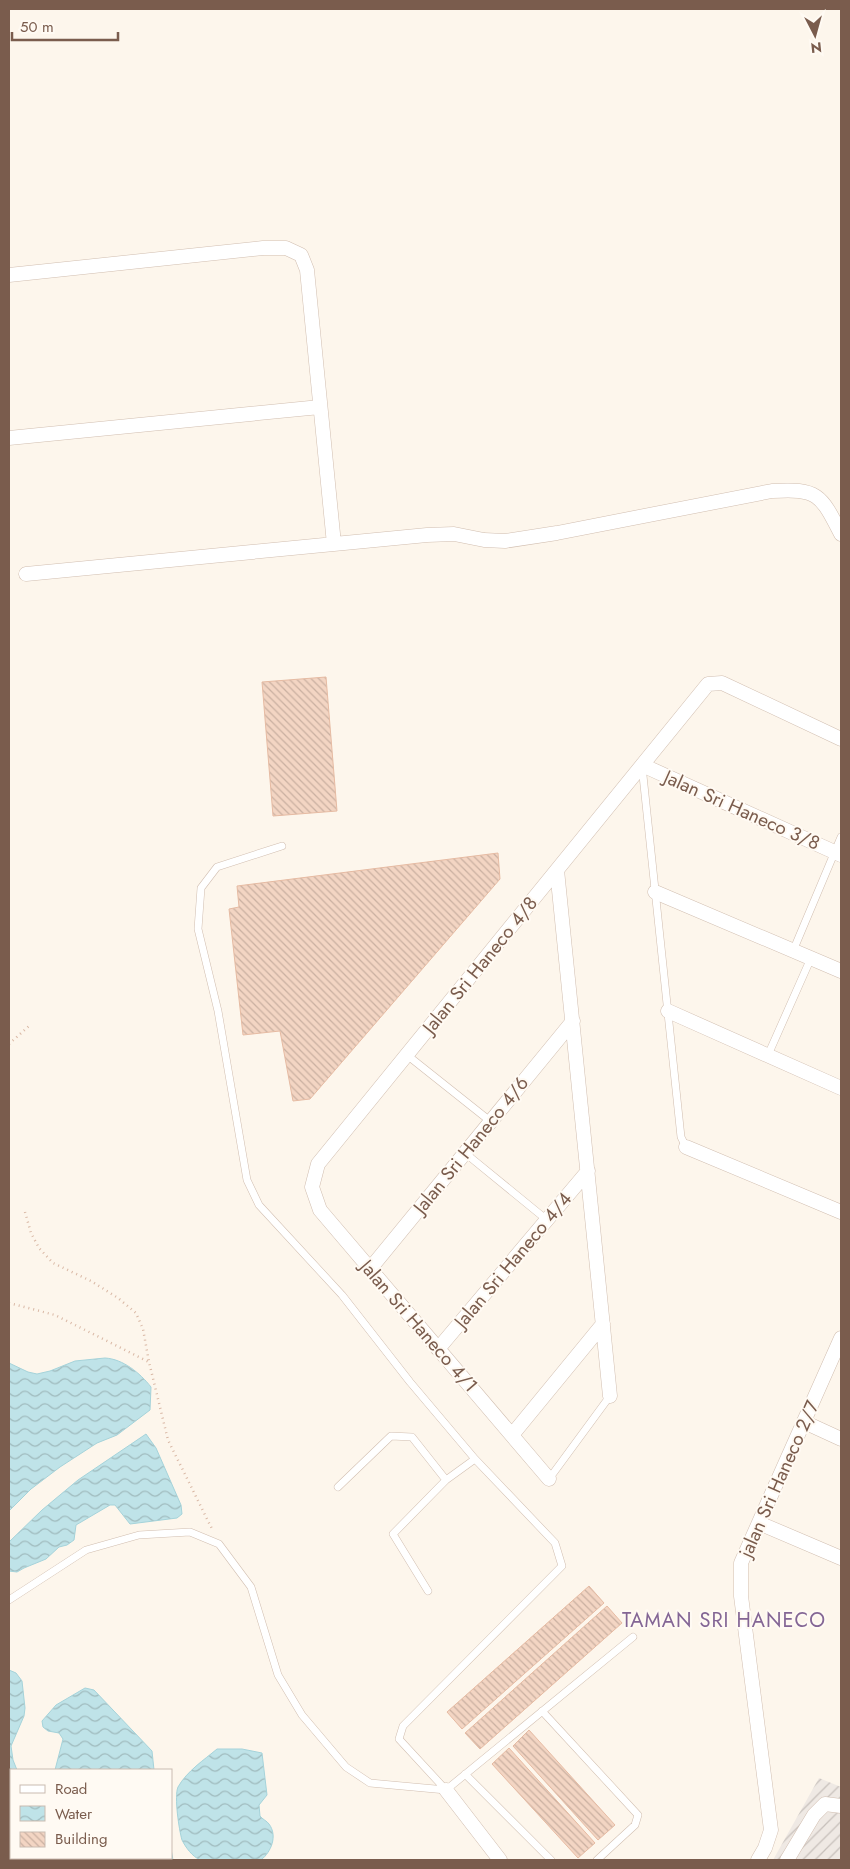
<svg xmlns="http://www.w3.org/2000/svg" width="850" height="1869" viewBox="0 0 850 1869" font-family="Jost,sans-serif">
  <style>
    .industrial { fill: url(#industrial-furrows) }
    .water { fill: url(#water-waves); stroke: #a5d3da }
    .building { fill: url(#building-back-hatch); stroke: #e6bba3 }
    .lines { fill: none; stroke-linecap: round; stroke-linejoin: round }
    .lane-casing { stroke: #d1beb0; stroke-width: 8 }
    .street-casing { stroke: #d1beb0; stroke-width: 15 }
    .path { stroke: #d9b8a5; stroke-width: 2.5; stroke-dasharray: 1 4; stroke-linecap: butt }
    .lane { stroke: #fff; stroke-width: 7 }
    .street { stroke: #fff; stroke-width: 14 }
    .labels { text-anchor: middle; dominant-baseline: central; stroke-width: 4; stroke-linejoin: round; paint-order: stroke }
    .street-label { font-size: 19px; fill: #7a5c4d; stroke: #fffaf3 }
    .neighbourhood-label { font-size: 20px; letter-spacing: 1px; fill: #846695; stroke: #fffaf3 }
  </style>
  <defs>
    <pattern id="industrial-furrows" width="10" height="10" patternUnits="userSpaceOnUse" patternTransform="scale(1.25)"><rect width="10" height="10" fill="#efe9e4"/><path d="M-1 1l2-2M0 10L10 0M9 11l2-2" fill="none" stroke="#c7c0bb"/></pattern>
    <pattern id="water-waves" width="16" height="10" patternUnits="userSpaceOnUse" patternTransform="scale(1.25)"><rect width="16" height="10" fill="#bfe3e8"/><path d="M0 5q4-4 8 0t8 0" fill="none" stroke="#a0bbbe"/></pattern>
    <pattern id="building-back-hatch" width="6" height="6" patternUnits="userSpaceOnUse" patternTransform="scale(1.25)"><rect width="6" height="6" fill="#f3d5c3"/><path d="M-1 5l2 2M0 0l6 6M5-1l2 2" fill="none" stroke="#cab0a1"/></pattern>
  </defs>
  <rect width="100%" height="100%" fill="#fdf6ec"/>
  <!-- industrial -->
  <path class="industrial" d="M819,1778l22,9v73h-68z"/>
  <!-- water -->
  <path class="water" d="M105,1358c18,1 35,15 46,29l-1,23 -33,25 -20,8 -37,24 -29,22 -22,22v-148l19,9 9,2 13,-3 25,-10z
    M146,1434l10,14 25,57 1,9 -5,4 -47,6 -15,-19h-5l-34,20 -2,15 -7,5 -8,2 -13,12 -22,9 -7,4 -8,-1v-29l33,-32 36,-30z
    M9,1670l7,3 6,8 3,27 -1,8 -13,30 2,14 4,10h-6v88h160v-9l2,11h-164z
    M85,1688l9,2 58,61 2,19h-99l8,-31 -4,-6 -11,-2 -5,-4 -1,-6 14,-16z
    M217,1749h25l20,4 5,42 -8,10 1,11c2,3 7,5 9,8 9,12 2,28 -8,36h-61c-8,-4 -14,-12 -18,-20 -3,-10 -8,-44 -4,-53 9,-16 26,-27 39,-38z"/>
  <!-- building -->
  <path class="building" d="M326,677l11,134 -64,5 -11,-134z
    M498,853l2,26 -190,220 -17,2 -13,-70 -37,4 -14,-126 10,-2 -2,-21z
    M589,1586l15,17 -142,126 -15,-17z
    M607,1606l15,17 -142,126 -15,-16z
    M529,1730l86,95 -17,15 -85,-94z
    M509,1748l86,95 -17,15 -86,-94z"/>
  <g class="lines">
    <!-- lane casing -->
    <g class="lane-casing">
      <path id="lane" d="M642,766l39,371 5,10
        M282,846l-65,21 -16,21 -3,41 20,82 29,169 12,25 83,90 68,87 65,77 80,84 7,23 -159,160 -4,13 47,51
        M793,951l48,-114
        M407,1055l83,66
        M768,1055l43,-97
        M465,1153l82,67
        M549,1479l61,-83
        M338,1487l53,-51 21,1 34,43
        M428,1591l-35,-57 53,-54 29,-21
        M9,1600l77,-50 53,-15 51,-3 29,12 32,43 27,88 24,40 44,52 24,16 76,7 187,-153
        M542,1711l96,104 -3,10 -38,35
        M465,1774l86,86"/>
    </g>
    <!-- street casing -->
    <g class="street-casing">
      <path id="street" d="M9,275l254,-27h23l15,7 6,15 27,274
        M9,438l311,-31
        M26,574l401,-39 27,-1 30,6 21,1 52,-8 215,-42c46,-3 49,4 69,43
        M642,765l199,90
        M557,870l53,526
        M655,892l186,79
        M668,1011l173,77
        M686,1147l155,65
        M370,1269l203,-248
        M438,1349l150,-178
        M804,1422l37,17
        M512,1435l91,-111
        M549,1479l-229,-269 -8,-23 6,-23 390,-480 14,-1 119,56
        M759,1523l82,35
        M446,1790l54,70
        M758,1860l7,-12 6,-18 -30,-234v-33l100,-225
        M787,1860l27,-45 11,-11 16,2"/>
    </g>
    <!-- path -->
    <path class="path" d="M9,1044l20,-18
      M25,1212l6,21 8,15 14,15 38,18 27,17 18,15 7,16 6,33 19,78 45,91
      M9,1303l46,12 94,47"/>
    <!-- lane -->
    <use href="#lane" class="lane"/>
    <!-- street -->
    <use href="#street" class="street"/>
  </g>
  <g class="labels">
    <!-- street labels -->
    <g class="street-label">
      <text transform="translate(742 810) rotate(24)">Jalan Sri Haneco 3/8</text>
      <text transform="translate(480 965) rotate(-51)">Jalan Sri Haneco 4/8</text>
      <text transform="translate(471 1145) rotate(-51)">Jalan Sri Haneco 4/6</text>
      <text transform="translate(513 1260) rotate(-50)">Jalan Sri Haneco 4/4</text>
      <text transform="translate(419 1326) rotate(49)">Jalan Sri Haneco 4/1</text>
      <text transform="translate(779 1479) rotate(-66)">jalan Sri Haneco 2/7</text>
    </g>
    <!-- neighbourhood labels -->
    <g class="neighbourhood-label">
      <text x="724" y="1620">TAMAN SRI HANECO</text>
    </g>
  </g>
  <!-- border -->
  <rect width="850" height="1869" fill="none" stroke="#7a5c4d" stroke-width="20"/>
  <!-- legend -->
  <rect x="10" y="1769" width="162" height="90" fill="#fffaf3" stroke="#cabbb1"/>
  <rect x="20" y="1785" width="25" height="8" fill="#ffffff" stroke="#cabbb1"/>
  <text x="55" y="1794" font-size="15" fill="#7a5c4d">Road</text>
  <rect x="20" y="1806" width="25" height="15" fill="url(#water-waves)" stroke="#cabbb1"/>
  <text x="55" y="1819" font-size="15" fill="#7a5c4d">Water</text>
  <rect x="20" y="1832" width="25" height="15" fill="url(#building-back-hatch)" stroke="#cabbb1"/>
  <text x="55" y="1844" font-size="15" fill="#7a5c4d">Building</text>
  <!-- north arrow -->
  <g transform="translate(815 35) rotate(174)" stroke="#fffaf3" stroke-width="4" paint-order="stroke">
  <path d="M0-4L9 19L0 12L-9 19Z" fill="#7a5c4d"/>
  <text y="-8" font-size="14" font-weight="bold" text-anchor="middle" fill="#7a5c4d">N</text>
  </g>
  <!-- scale -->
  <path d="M12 32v8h106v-8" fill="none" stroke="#7a5c4d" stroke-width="2.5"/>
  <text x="20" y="32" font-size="15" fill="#7a5c4d" stroke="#fffaf3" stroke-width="4" paint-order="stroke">50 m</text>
</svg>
